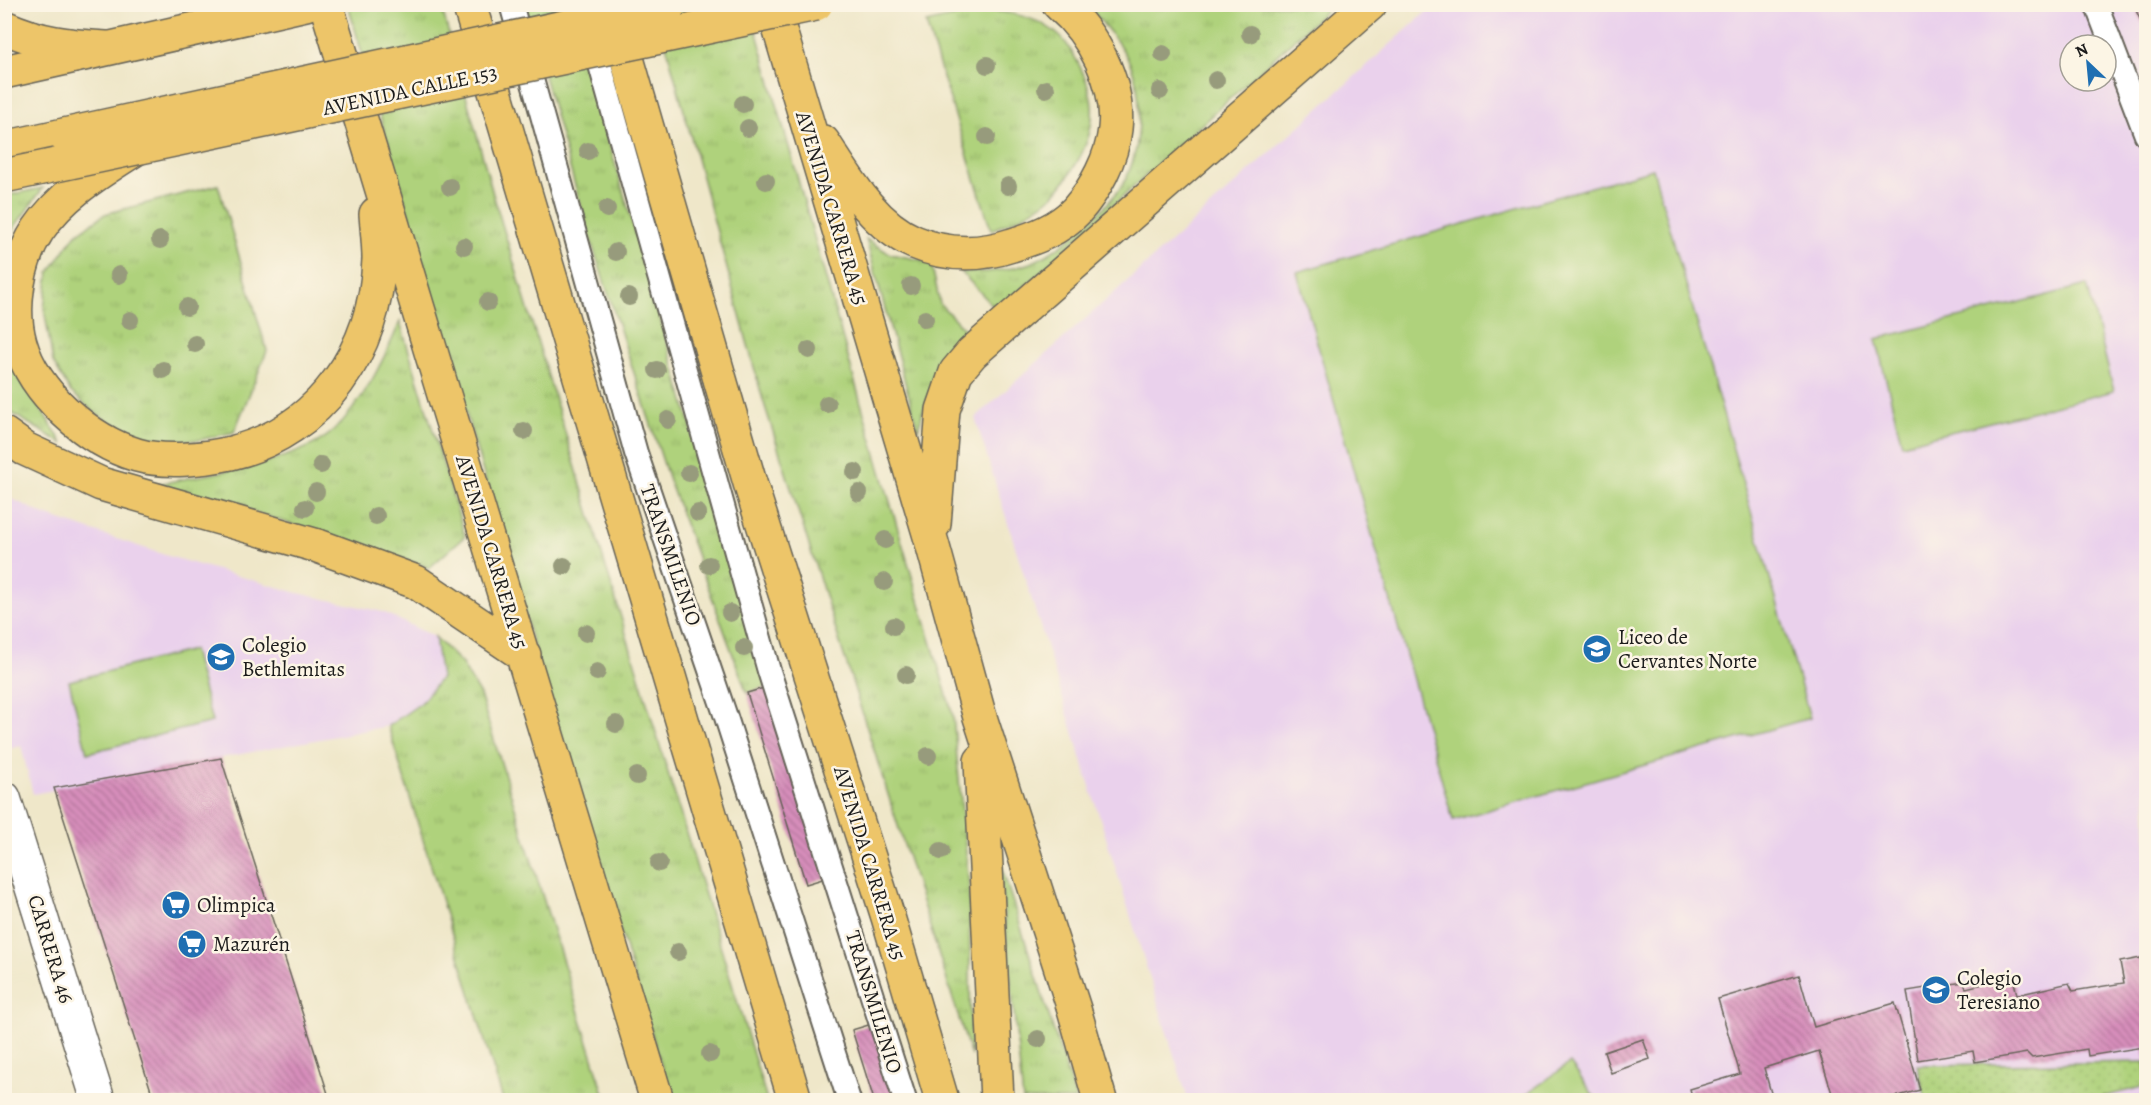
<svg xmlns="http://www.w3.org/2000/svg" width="2151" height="1105" viewBox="0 0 2151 1105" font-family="Alegreya,serif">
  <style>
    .built { fill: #ead1ec; fill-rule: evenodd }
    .grass { fill: url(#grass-tufts); stroke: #66774c; stroke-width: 1.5 }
    .park { fill: url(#park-dots); stroke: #66774c; stroke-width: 1.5 }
    .pitch { fill: #afd27b; stroke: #66774c; stroke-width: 1.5 }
    .building { fill: url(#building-back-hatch) }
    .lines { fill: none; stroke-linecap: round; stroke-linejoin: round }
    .service-casing { stroke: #666359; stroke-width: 26 }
    .minor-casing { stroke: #666359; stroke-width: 36 }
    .primary-casing { stroke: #666359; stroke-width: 36 }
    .trunk-casing { stroke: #666359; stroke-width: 36 }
    .service { stroke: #fff; stroke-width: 22 }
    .minor { stroke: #fff; stroke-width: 33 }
    .primary { stroke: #edc569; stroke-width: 33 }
    .trunk { stroke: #edc569; stroke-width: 33 }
    .primary-bridge-casing { stroke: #666359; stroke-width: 36; stroke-linecap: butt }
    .primary-bridge { stroke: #edc569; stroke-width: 33 }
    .tree { fill: #979b7c }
    .labels { text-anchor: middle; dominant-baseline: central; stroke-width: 5; stroke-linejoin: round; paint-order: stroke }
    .street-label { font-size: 21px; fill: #1c1c1c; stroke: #fcf5e5 }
    .poi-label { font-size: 21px; fill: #1c1c1c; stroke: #fcf5e5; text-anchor: start }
  </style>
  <defs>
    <pattern id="grass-tufts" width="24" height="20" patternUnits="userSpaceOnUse" patternTransform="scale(1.5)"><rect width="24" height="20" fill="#afd27b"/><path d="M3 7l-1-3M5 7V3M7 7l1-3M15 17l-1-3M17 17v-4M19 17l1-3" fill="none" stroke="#96b46a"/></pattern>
    <pattern id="park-dots" width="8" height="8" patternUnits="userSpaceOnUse" patternTransform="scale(1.5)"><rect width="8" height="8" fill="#afd27b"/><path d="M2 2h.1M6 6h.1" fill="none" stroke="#96b46a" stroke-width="1.8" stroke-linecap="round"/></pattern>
    <pattern id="building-back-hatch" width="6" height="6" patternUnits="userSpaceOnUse" patternTransform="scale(1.5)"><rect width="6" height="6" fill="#d78ebb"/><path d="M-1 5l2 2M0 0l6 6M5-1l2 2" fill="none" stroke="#ae7397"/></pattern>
  </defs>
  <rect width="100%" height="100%" fill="#fcf5e5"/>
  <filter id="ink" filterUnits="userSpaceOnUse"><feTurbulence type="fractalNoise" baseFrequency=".0167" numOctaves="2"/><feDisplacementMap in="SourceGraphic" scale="12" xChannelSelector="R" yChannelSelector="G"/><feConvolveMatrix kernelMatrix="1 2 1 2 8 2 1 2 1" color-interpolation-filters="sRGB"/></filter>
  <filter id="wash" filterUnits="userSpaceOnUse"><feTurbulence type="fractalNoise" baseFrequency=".008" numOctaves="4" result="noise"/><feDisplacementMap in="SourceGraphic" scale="24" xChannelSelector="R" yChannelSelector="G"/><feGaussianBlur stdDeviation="1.35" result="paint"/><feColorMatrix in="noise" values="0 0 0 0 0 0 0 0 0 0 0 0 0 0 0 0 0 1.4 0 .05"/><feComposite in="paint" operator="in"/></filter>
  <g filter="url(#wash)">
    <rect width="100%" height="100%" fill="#efe7c9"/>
    <!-- built -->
    <path class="built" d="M1434,5h712v1095h-958l-213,-682zM2070,45h36v36h-36z
      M4,495l41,20 123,41 130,37 85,19 52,25 6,41 -20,25 -33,23 -355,68 -12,-48 -16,4z"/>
    <!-- grass -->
    <path class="grass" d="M348,5h93l52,189 274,906h-95l-131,-428z
      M524,5h45l198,682 -20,6 -78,-213 -80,-245z
      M655,5h94l111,395 93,316 16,169 2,171 -208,-656z
      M1087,5h245l-334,306 -37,-39c24,1 49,-1 72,-10 28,-12 85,-61 96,-90 12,-29 14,-74 3,-104 -9,-23 -29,-44 -45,-63z
      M982,10c24,2 50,5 70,20 12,8 18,18 25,31 21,38 20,67 -1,103 -7,11 -15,25 -25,33 -18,15 -38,24 -60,33l-65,-207z
      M218,185l49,166 -33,81 -35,8h-35l-34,-7 -34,-19 -26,-23 -17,-29 -9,-54 5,-35 26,-38 30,-21z
      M43,188l-38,52v-44z
      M866,239l24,15 41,8 9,42 27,28c-26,30 -40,60 -49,98z
      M400,322l65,214 -36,32 -185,-59 -90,-24c48,-11 144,-21 179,-54 32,-31 50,-70 67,-109z
      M4,341l8,23 51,80 -58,-35z
      M435,637l27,27 18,31 126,405h-103l-115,-374 33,-23 20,-25z
      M998,856l78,244h-53z"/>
    <!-- park -->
    <path class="park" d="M2146,1062v24l-55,14h-165l-9,-35z"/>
    <!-- pitch -->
    <path class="pitch" d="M1653,169l157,549 -357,102 -156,-548z
      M2087,285l27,106 -212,53 -26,-105z
      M193,650l19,72 -125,31 -18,-72z
      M1570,1063l27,37h-79z"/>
    <g id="blocks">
      <!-- building -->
      <path class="building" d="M2138,4h8v28l-12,-26z
        M767,687l59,191 -20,6 -59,-191z
        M221,758l109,342h-176l-100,-312z
        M2146,957v104l-3,-14 -55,9 -1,-7 -55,9 -5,-5 -52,9 -2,-11 -55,9 -11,-69 56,-9 3,6 47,-11 4,18 52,-12 4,8 51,-8 -4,-21z
        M1799,975l15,52 81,-24 25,87 -36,10h-50l-15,-49 -55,17 9,32h-80l-3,-11 50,-15 -22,-75z
        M872,1024l23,76h-21l-22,-70z
        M1643,1039l7,20 -39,14 -7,-21z"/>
    </g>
  </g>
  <g filter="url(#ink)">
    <use href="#blocks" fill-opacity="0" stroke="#666359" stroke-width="1.5"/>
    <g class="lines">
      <!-- service casing -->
      <g class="service-casing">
        <path id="service" d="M511,4l125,449 89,261 124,386
          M583,4l186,667 136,429
          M2096,4l50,131"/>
      </g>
      <!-- minor casing -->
      <g class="minor-casing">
        <path id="minor" d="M4,798l94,302"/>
      </g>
      <!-- primary casing -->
      <g class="primary-casing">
        <path id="primary" d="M4,72l302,-68
          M4,148l60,-13"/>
      </g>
      <!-- trunk casing -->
      <g class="trunk-casing">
        <path id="trunk" d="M326,4l331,1096
          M469,4l326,1096
          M772,4l160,539 47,171 95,295 26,91
          M615,17l135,466 138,434 54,183
          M4,27c36,16 63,19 102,21
          M823,142c24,36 49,82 91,100 33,14 65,14 98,3 23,-7 47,-16 64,-34 19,-21 36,-53 39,-82 5,-45 -22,-96 -56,-125
          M135,149c-36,23 -73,45 -97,81 -20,30 -28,78 -18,113 14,50 69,98 117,112 28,8 67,4 94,-2 90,-22 145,-103 148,-194 0,-14 -2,-30 -3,-45
          M4,434l21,15 76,35 217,62 98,36 108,73
          M934,524l9,-114 13,-38 16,-19 398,-349
          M981,761l16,339"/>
      </g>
      <!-- service -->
      <use href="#service" class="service"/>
      <!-- minor -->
      <use href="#minor" class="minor"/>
      <!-- primary -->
      <use href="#primary" class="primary"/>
      <!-- trunk -->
      <use href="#trunk" class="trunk"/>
      <!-- primary-bridge casing -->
      <g class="primary-bridge-casing">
        <path id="primary-bridge" d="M64,135l606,-131
          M4,176l812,-172"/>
      </g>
      <!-- primary-bridge -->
      <use href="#primary-bridge" class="primary-bridge"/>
    </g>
    <!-- trees -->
    <g class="tree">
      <circle cx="1250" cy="34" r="9"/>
      <circle cx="1163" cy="54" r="9"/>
      <circle cx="987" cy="65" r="9"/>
      <circle cx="1216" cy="80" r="9"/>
      <circle cx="1046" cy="89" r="9"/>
      <circle cx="1160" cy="91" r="9"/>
      <circle cx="743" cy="104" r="9"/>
      <circle cx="748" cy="128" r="9"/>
      <circle cx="987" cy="137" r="9"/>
      <circle cx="588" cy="151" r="9"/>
      <circle cx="766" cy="181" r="9"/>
      <circle cx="1008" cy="186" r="9"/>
      <circle cx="450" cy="187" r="9"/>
      <circle cx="607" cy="209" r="9"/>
      <circle cx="160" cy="240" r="9"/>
      <circle cx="464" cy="246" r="9"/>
      <circle cx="616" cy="252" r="9"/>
      <circle cx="119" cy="275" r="9"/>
      <circle cx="911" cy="286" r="9"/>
      <circle cx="629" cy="297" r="9"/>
      <circle cx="488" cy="302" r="9"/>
      <circle cx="187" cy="307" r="9"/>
      <circle cx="925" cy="319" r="9"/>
      <circle cx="130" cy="320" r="9"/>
      <circle cx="195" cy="344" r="9"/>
      <circle cx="809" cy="350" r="9"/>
      <circle cx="163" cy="370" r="9"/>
      <circle cx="657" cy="370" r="9"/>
      <circle cx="827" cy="404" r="9"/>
      <circle cx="668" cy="420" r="9"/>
      <circle cx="524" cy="431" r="9"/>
      <circle cx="321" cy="465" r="9"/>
      <circle cx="855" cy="472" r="9"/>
      <circle cx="689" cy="473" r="9"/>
      <circle cx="316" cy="492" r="9"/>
      <circle cx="859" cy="493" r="9"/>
      <circle cx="305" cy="508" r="9"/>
      <circle cx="698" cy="513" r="9"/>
      <circle cx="376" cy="516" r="9"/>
      <circle cx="885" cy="540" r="9"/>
      <circle cx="709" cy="565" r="9"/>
      <circle cx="564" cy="566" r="9"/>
      <circle cx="884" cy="582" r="9"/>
      <circle cx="730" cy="613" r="9"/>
      <circle cx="894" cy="626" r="9"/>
      <circle cx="586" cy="633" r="9"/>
      <circle cx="744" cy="648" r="9"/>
      <circle cx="597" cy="672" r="9"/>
      <circle cx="906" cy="675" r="9"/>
      <circle cx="616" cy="724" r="9"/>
      <circle cx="928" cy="756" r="9"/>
      <circle cx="637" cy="776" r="9"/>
      <circle cx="941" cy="851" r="9"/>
      <circle cx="659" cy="863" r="9"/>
      <circle cx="678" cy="952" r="9"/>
      <circle cx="1038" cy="1039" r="9"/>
      <circle cx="710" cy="1054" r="9"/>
    </g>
  </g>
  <!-- icons -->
  <defs>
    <g id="school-disc" transform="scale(1.5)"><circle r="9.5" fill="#1f6fb2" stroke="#fcf5e5"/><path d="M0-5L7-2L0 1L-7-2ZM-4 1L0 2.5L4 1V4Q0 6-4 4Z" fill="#fff"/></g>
    <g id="supermarket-disc" transform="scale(1.5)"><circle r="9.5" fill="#1f6fb2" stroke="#fcf5e5"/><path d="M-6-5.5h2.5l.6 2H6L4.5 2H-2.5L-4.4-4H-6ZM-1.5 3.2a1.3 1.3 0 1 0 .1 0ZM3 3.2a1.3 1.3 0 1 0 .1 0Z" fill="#fff"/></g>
  </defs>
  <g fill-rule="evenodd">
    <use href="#school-disc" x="1597" y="649"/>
    <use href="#school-disc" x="221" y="657"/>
    <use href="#supermarket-disc" x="176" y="905"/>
    <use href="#supermarket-disc" x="192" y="944"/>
    <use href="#school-disc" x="1936" y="990"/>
  </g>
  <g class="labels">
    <!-- street labels -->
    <g class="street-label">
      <text transform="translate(410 90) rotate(-12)">AVENIDA CALLE 153</text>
      <text transform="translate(832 208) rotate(73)">AVENIDA CARRERA 45</text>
      <text transform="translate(492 552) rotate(73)">AVENIDA CARRERA 45</text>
      <text transform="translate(671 555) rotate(71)">TRANSMILENIO</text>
      <text transform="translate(870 863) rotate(73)">AVENIDA CARRERA 45</text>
      <text transform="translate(51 949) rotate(73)">CARRERA 46</text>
      <text transform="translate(874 1002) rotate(73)">TRANSMILENIO</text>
    </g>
    <!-- poi labels -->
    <g class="poi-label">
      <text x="1618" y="637">Liceo de<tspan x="1618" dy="24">Cervantes Norte</tspan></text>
      <text x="242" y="645">Colegio<tspan x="242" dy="24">Bethlemitas</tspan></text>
      <text x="197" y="905">Olimpica</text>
      <text x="213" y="944">Mazurén</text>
      <text x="1957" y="978">Colegio<tspan x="1957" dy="24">Teresiano</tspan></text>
    </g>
  </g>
  <!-- margin -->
  <rect width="2151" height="1105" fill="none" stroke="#fcf5e5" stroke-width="24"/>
  <!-- north arrow -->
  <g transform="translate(2088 63) rotate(334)"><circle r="28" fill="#fcf5e5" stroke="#a29e95" stroke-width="1.5"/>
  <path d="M0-4.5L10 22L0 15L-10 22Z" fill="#1f6fb2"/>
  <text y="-9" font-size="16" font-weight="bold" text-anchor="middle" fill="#1c1c1c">N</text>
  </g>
</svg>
